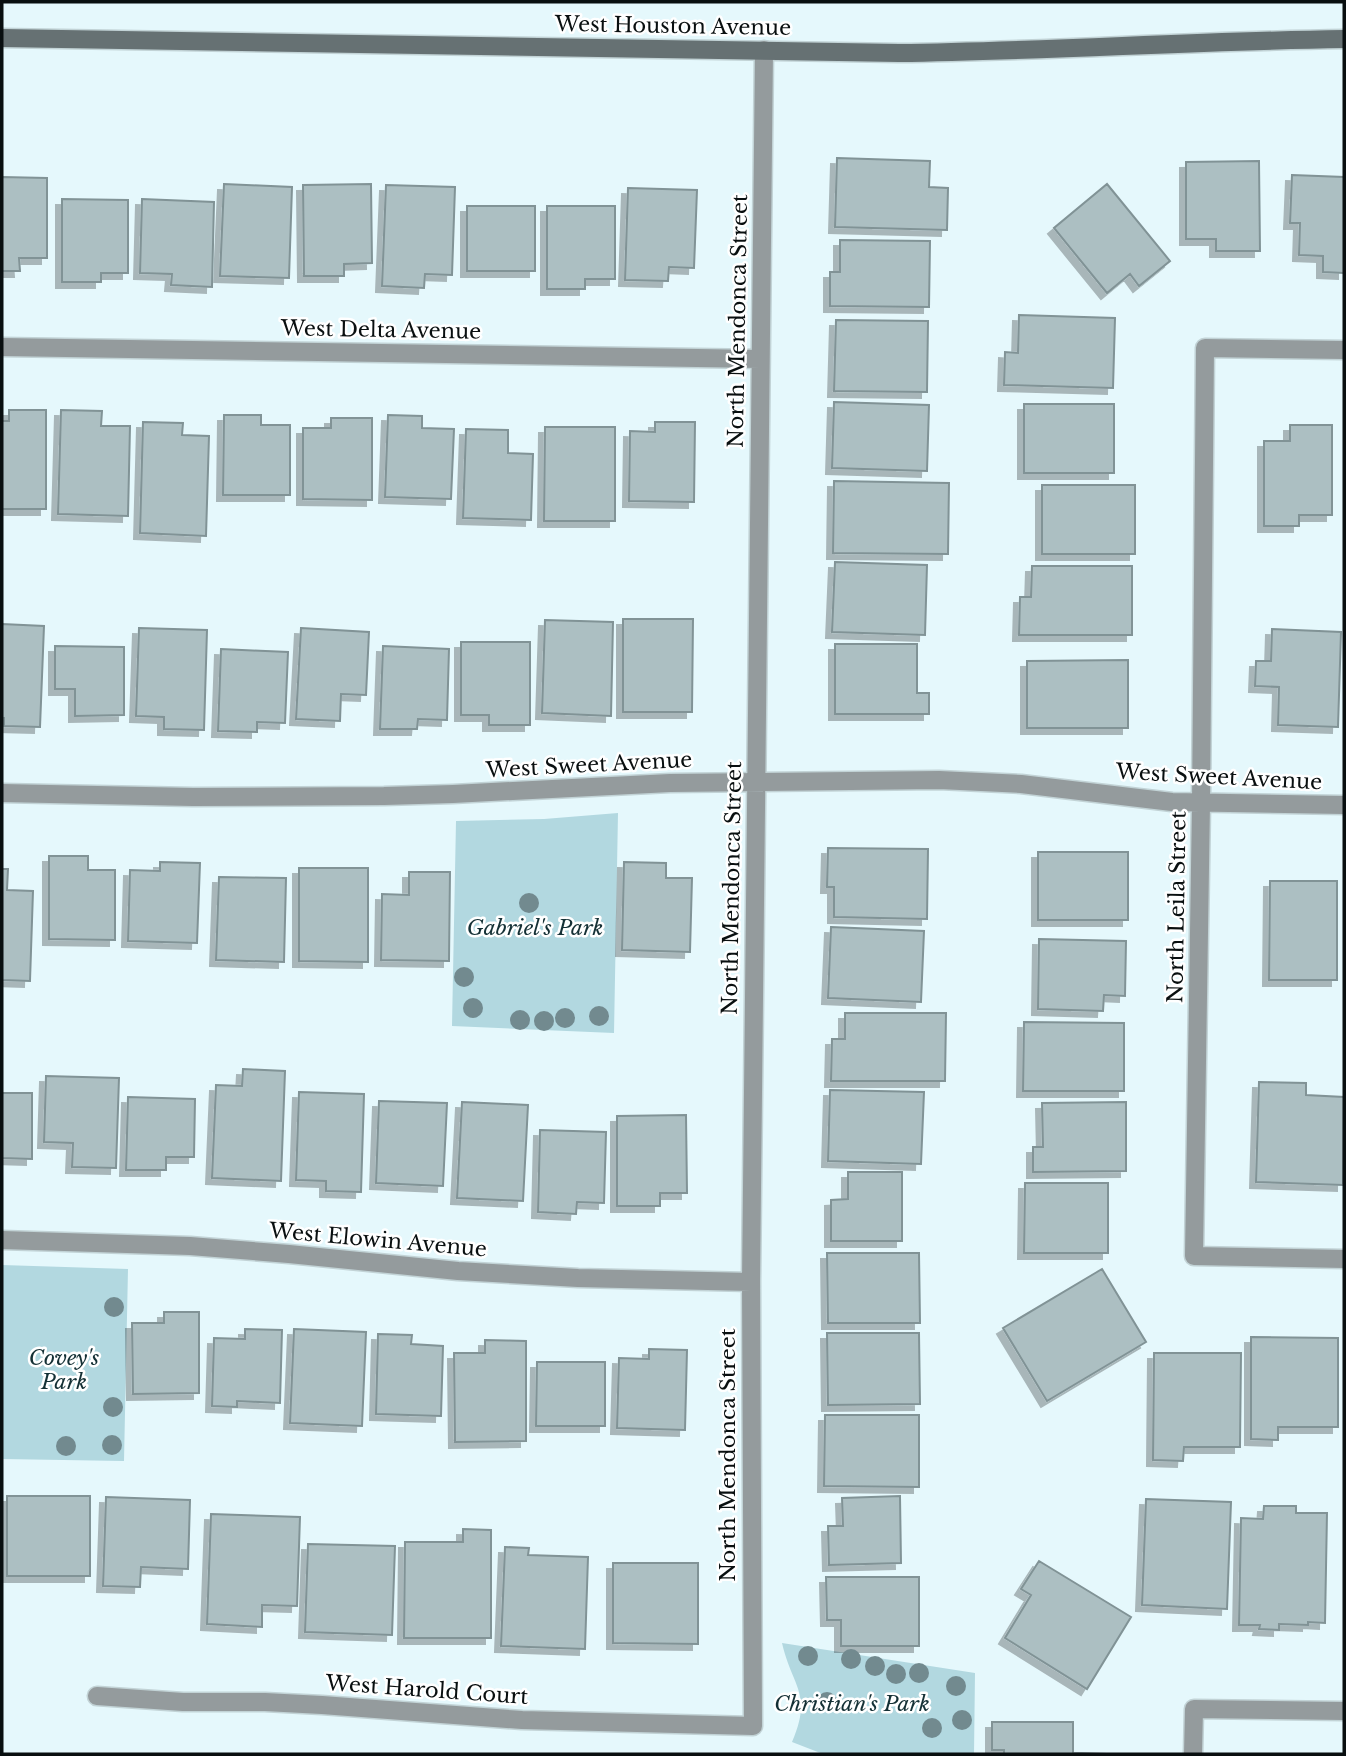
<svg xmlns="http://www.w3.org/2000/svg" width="1346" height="1756" viewBox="0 0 1346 1756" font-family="'Libre Baskerville',serif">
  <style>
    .green { fill: #b2d8e0 }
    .building { fill: #acbfc2; stroke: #819396; stroke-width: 2; filter: url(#shadow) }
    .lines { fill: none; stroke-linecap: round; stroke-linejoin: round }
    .street-casing { stroke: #c2d3d6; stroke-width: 21 }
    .secondary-casing { stroke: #c2d3d6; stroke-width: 21 }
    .street { stroke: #949b9d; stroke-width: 18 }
    .secondary { stroke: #667173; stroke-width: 18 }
    .tree { fill: #728a8f }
    .labels { text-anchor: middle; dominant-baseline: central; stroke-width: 5; stroke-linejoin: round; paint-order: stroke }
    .street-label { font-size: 21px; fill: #090f10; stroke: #fff }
    .park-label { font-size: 21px; font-style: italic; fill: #143035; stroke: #fff }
  </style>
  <defs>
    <filter id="shadow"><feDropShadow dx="-6" dy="6" stdDeviation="0" flood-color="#0004"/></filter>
  </defs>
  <rect width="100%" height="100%" fill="#e5f8fc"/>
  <!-- green -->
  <path class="green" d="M618,813l-4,220 -162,-7 4,-205 88,-2z
    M2,1265l126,4 -4,192 -122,-2z
    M782,1643l193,30 -1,81h-151l-31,-12c21,-49 0,-55 -10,-99z"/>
  <!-- building -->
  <path class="building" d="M837,158l93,3 -1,26 19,1 -1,42 -112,-3z
    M1259,161l1,90h-44v-12h-30v-77z
    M1292,175l52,2v96l-21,-1v-16l-24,-1 1,-32h-10z
    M2,177l45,1v80h-28l1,13h-18z
    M224,184l68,3 -3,91 -69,-2z
    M371,184l1,79 -28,1v12h-40l-1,-91z
    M1107,184l63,77 -31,25 -9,-12 -23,19 -53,-65z
    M386,185l69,2 -3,88 -27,-1 -1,14 -42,-2z
    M628,188l69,2 -3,78 -25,-1 -1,14 -43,-1z
    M62,199l66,1v73h-27v9h-39z
    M142,199l72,3 -2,85 -41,-2 1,-11 -32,-1z
    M467,206h68v65h-68z
    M547,206h68v73h-30v10h-38z
    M840,240l90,1 -1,66 -99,-1v-34h10z
    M1019,315l96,3 -2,70 -109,-3 1,-33 13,1z
    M836,320l92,1 -1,71 -93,-1z
    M834,402l95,3 -2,66 -95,-3z
    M1024,404h90v69h-90z
    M9,410h37v99h-44v-88h7z
    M61,410l41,1 -1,15h29l-2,90 -70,-2z
    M224,415h37v10h29v70h-67z
    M388,415l34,1v12l32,1 -3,70 -66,-2z
    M331,418h41v82l-69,-1v-71h28z
    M143,422l40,1 -1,12 27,1 -3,100 -66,-3z
    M655,422h40l-1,80 -65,-1 1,-70 25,1z
    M1290,425h42v90h-33v11h-35v-85h26z
    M545,427h70v94h-71z
    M466,429l42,1v23l25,1 -2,66 -68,-2z
    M834,481l115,2 -1,71 -115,-1z
    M1042,485h93v69h-93z
    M835,562l92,3 -2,70 -93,-3z
    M1032,566h100v69h-113l1,-38h11z
    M623,619h70l-1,93h-69z
    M545,620l68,2 -2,94 -69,-3z
    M2,624l42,2 -4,101 -36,-1v-8h-2z
    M139,628l68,2 -3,100 -40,-1v-12l-28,-1z
    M301,628l68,4 -3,63 -25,-1 -1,27 -44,-2z
    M1272,629l69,3 -3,95 -60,-2 1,-38 -24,-1 1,-25h15z
    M461,642h69v83h-41v-10h-28z
    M835,644h82v49h12v21h-94z
    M55,646l69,1v68l-49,1v-27h-20z
    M383,646l66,3 -2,71 -29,-1 -1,10h-37z
    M221,649l67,3 -3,71 -28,-1v10l-39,-1z
    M1128,660v68h-101v-67z
    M828,848l100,1 -1,70 -93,-2v-30h-7z
    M1038,852h90v68h-90z
    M49,856h39v14h27v70l-66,-1z
    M160,862l40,1 -3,80 -69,-2 2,-71 30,1z
    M624,862l42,1v15h26l-2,74 -68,-2z
    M299,868h69v94l-69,-1z
    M2,869h6l-1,21 26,1 -3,90 -28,-1z
    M409,872h41l-1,89 -68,-1 1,-66 27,1z
    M219,877l67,1 -2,84 -68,-2z
    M1270,881h67v99h-68z
    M831,927l93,4 -3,71 -93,-4z
    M1039,939l87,2 -1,55 -21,-1 -1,16 -65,-2z
    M845,1013h101l-1,68h-114l1,-42h13z
    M1024,1022l100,1v68h-101z
    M243,1069l42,2 -4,110 -69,-3 4,-93 26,1z
    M46,1076l73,2 -3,90 -44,-1 1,-24 -29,-1z
    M1259,1082l47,1v12l38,2 -1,88 -87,-3z
    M830,1090l94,2 -3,72 -93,-3z
    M299,1092l65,2 -3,98 -35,-1v-10l-30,-1z
    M2,1093h30v66l-30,-1z
    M128,1097l67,2 -1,58h-28v13h-40z
    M379,1101l68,2 -4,83 -67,-3z
    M462,1102l66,3 -5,96 -66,-3z
    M1126,1102v69l-93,1v-25h10l-1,-44z
    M686,1115l1,78h-27v13h-43v-90z
    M540,1130l66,2 -2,71 -27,-1 -1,12 -38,-2z
    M848,1172h54v69h-71v-41l17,-1z
    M1025,1183h83v70h-84z
    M827,1253h92l1,70h-92z
    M1102,1269l44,73 -99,59 -44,-73z
    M164,1312h35v81l-66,1 -1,-71h32z
    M245,1329l37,1 -2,73 -43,-2v6l-25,-1 2,-68 31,1z
    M294,1329l72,3 -4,94 -72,-3z
    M827,1333h92l1,71 -92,1z
    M378,1334l34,1 -1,9 32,2 -2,70 -65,-2z
    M1251,1337l87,1v89h-60v13l-27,-1z
    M485,1340l41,1v100l-71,1 -1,-89h31z
    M649,1349l38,1 -2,80 -68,-2 2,-70 30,1z
    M1154,1353h87l-1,94h-56l-1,14 -30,-1z
    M537,1362h68v64h-69z
    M825,1415h94v72l-95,-1z
    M7,1496h83v80h-83z
    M900,1496l1,67 -72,2 -1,-39h15l-1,-28z
    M106,1497l84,3 -2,69 -47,-2 -1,20 -37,-1z
    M1146,1499l85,3 -4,107 -85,-4z
    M1264,1506h32v7h31l-2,110 -17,-1v3l-29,-1v6l-20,-1 1,-4h-21l2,-107 22,1z
    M211,1514l89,3 -3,89 -35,-1v22l-55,-3z
    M463,1529l28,1v108h-87l1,-96h58z
    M308,1544l87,2 -3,89 -87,-3z
    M505,1547l24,1 -1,7 60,2 -3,92 -84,-3z
    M1039,1561l92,56 -44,72 -82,-51 26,-43 -10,-6z
    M613,1563h85v81l-85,-1z
    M826,1577h93v69h-78v-26h-14z
    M992,1722h81v31l34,1h-103v-4h-12z"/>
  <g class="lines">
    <!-- street casing -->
    <g class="street-casing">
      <path id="street" d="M2,347l758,12
        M1344,350l-139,-2 -4,455 -7,453 150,3
        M2,793l191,4 191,-1 69,-2 217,-11 269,-3 82,4 151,18 172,3
        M2,1240l188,6 99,8 169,17 120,7 173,4
        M97,1696l86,6h82l57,3 200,15 231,6 -2,-444 13,-1232
        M1193,1754l1,-45 150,2"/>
    </g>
    <!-- secondary casing -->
    <g class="secondary-casing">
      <path id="secondary" d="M2,38l897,15c149,-2 297,-12 445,-14"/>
    </g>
    <!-- street -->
    <use href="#street" class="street"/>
    <!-- secondary -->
    <use href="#secondary" class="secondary"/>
  </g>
  <!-- trees -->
  <g class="tree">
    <circle cx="529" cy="903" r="10"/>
    <circle cx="464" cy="977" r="10"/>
    <circle cx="473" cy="1008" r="10"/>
    <circle cx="599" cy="1016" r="10"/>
    <circle cx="565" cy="1018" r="10"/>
    <circle cx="520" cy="1020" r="10"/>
    <circle cx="544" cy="1021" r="10"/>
    <circle cx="114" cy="1307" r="10"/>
    <circle cx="113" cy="1407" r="10"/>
    <circle cx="112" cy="1445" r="10"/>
    <circle cx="66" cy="1446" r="10"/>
    <circle cx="808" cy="1656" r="10"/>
    <circle cx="851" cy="1659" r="10"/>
    <circle cx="875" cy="1666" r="10"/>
    <circle cx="919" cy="1673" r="10"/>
    <circle cx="896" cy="1674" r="10"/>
    <circle cx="956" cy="1686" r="10"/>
    <circle cx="827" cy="1702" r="10"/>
    <circle cx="962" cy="1720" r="10"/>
    <circle cx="932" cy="1728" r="10"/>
  </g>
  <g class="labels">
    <!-- street labels -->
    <g class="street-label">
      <text transform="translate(673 26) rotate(1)">West Houston Avenue</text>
      <text transform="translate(738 321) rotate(-89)">North Mendonca Street</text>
      <text transform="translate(381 330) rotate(1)">West Delta Avenue</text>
      <text transform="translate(589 765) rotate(-3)">West Sweet Avenue</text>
      <text transform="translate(1219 777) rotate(3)">West Sweet Avenue</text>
      <text transform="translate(732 888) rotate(-89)">North Mendonca Street</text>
      <text transform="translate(1177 907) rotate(-89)">North Leila Street</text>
      <text transform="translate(378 1240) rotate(5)">West Elowin Avenue</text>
      <text transform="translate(728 1455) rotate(-90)">North Mendonca Street</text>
      <text transform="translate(427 1690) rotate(4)">West Harold Court</text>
    </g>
    <!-- park labels -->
    <g class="park-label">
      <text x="535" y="928">Gabriel's Park</text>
      <text x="64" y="1358">Covey's<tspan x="64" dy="24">Park</tspan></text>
      <text x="852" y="1704">Christian's Park</text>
    </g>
  </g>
  <!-- border -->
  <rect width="1346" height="1756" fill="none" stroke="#090f10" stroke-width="7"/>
</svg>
